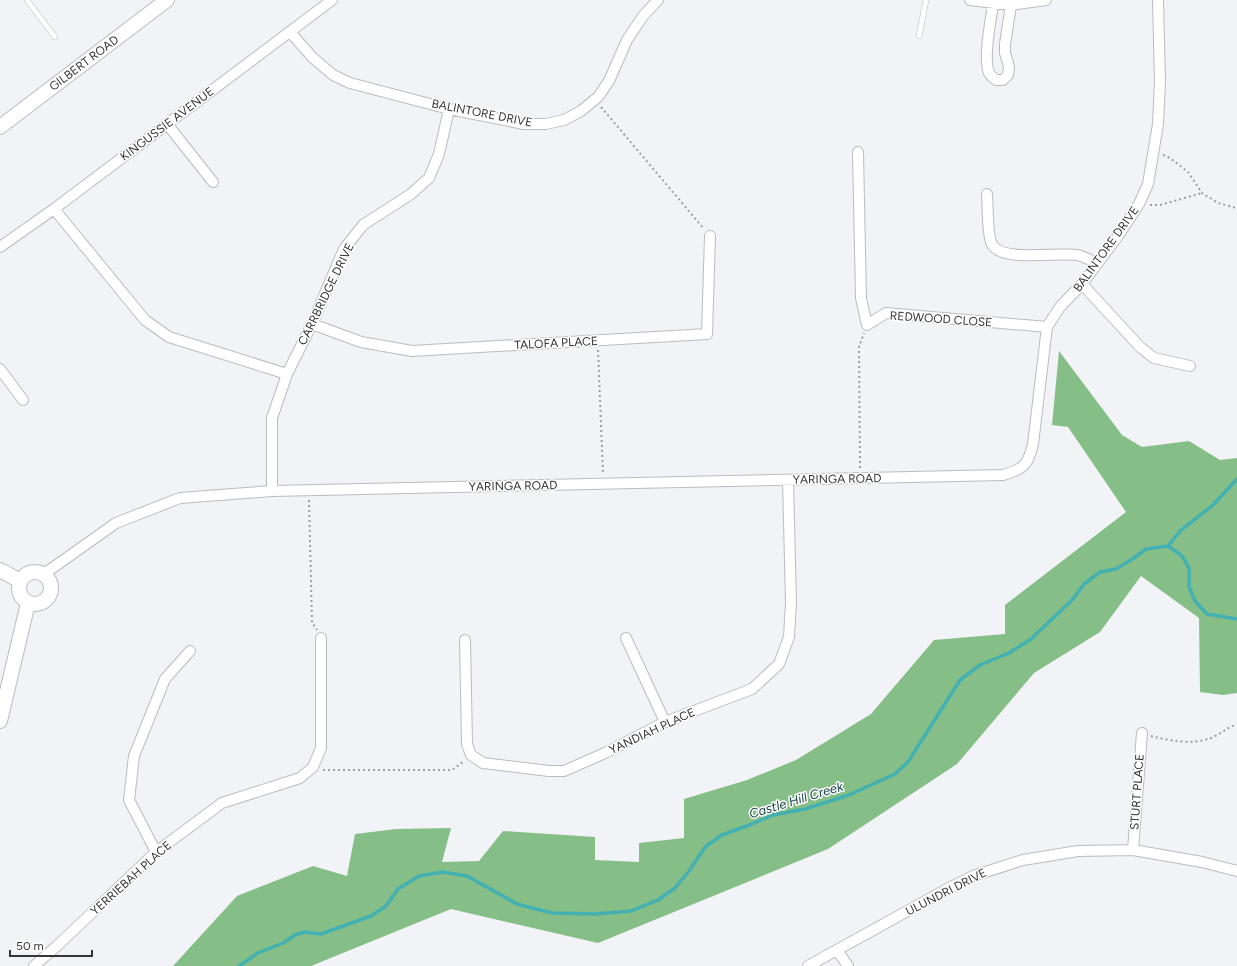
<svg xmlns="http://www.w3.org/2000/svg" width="1237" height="966" viewBox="0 0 1237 966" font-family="Figtree,sans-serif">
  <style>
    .forest { fill: #85be87 }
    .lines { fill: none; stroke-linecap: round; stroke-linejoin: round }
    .stream { stroke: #43b0b2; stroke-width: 3.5 }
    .lane-casing { stroke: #bbbcc0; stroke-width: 6 }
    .street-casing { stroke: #bbbcc0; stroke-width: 12 }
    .secondary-casing { stroke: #bbbcc0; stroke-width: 16 }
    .path { stroke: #9d9ea1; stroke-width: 2; stroke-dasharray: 2 3; stroke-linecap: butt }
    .lane { stroke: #fff; stroke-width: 5 }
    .street { stroke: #fff; stroke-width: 10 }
    .secondary { stroke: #fff; stroke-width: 14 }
    .labels { text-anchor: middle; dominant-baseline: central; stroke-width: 3; stroke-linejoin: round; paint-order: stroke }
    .street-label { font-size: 12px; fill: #343436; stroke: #fff }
    .water-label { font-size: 13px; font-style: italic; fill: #144445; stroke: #fff }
  </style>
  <rect width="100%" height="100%" fill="#f2f3f7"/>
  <!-- forest -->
  <path class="forest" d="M1059,351l63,84 20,12 47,-6 31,19 17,-2v235l-14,2 -23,-3 -1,-74 -58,-42 -41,56 -66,41 -77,91 -129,85 -230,94 -147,-34 -140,57h-138l64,-70 76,-30 34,10 8,-42 41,-5 55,-1 -9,34 37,-1 24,-30 92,6v23l44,2v-19l45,-5v-39l63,-19 49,-20 75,-46 63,-74 71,-6v-29l121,-93 -58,-85 -16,-2z"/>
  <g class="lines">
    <!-- stream -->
    <path class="stream" d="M1168,546l12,-15 33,-26 24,-26
      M239,966l19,-13 25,-10 12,-8 9,-3 17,2 50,-18 15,-10 12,-17 21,-13 24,-4 24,4 50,28 35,9 42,1 37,-3 27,-11 17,-12 14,-17 16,-24 17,-12 30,-11 21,-9 32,-6 44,-14 46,-21 13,-12 52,-82 20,-15 29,-12 22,-14 42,-40 11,-15 16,-12 16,-3 18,-11 12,-9 22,-3 14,10 7,12v19l6,14 12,13 30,5"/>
    <!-- lane casing -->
    <g class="lane-casing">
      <path id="lane" d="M27,0l28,37
        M919,36l7,-36"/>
    </g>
    <!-- street casing -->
    <g class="street-casing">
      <path id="street" d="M970,0l41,5 35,-5
        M993,3c-2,18 -10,54 -4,70 2,3 4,5 7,7h7l5,-5 1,-8 -4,-14v-9l6,-39
        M290,32l23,26 20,17 17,8 99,26 75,15h22l18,-4 17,-9 17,-14 11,-16 18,-41 16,-24 15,-16
        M167,124l46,58
        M858,152l3,146 6,27 19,-12 161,14
        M987,194c1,10 0,45 6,52 13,16 64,6 84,9 7,1 14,6 20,8
        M54,209l91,111 24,17 118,37
        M0,247l54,-38 278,-209
        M1082,284l58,63 14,11 36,8
        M312,324l49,18 51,9 295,-17 3,-98
        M0,369l23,31
        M272,491v-73l15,-44 25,-50 32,-75 19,-24 48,-31 18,-16 10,-24 10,-45
        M44,574l72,-51 64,-25 92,-7 731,-16c21,-6 25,-10 30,-31l14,-117 13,-20 22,-23 36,-48 21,-32 9,-20 10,-60 2,-42 -2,-82
        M626,638l39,84
        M465,640l2,104 4,11 12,8 66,8h15l41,-18 60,-31 87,-33 27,-25 10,-27 2,-35 -3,-122
        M1133,850l9,-117
        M156,852l-27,-52 5,-44 31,-77 25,-28
        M837,950l11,16
        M34,966l24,-21 98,-93 66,-49 78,-25 13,-11 8,-19v-110
        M808,966l141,-78 24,-12 50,-16 55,-9 55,-1 69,12 35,9"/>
    </g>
    <!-- secondary casing -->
    <g class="secondary-casing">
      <path id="secondary" d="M0,127l167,-127
        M0,570l20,11
        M19 588a16 16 0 1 1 32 0a16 16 0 1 1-32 0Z
        M0,721l28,-118"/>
    </g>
    <!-- path -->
    <path class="path" d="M601,107l103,122
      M1163,155l7,3 18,14 14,21 16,10 19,5
      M1150,205h10l42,-12
      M598,350l5,123
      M860,468l-1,-121 5,-14
      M309,500l3,122 5,8
      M1151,736c20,5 45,10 64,0 8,-3 13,-10 22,-11
      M323,770h129l12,-9"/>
    <!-- lane -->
    <use href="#lane" class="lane"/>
    <!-- street -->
    <use href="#street" class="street"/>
    <!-- secondary -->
    <use href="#secondary" class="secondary"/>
  </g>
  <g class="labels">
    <!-- street labels -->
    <g class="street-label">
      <text transform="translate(84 63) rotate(-37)">GILBERT ROAD</text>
      <text transform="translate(482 113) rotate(11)">BALINTORE DRIVE</text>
      <text transform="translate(167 124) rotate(-37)">KINGUSSIE AVENUE</text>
      <text transform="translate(1106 249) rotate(-54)">BALINTORE DRIVE</text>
      <text transform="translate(326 294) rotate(-64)">CARRBRIDGE DRIVE</text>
      <text transform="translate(941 319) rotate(4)">REDWOOD CLOSE</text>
      <text transform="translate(556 343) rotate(-3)">TALOFA PLACE</text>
      <text transform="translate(837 479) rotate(-1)">YARINGA ROAD</text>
      <text transform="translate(513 486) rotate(-1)">YARINGA ROAD</text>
      <text transform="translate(652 731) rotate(-25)">YANDIAH PLACE</text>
      <text transform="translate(1137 792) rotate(-86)">STURT PLACE</text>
      <text transform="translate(131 878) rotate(-42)">YERRIEBAH PLACE</text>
      <text transform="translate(946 892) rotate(-27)">ULUNDRI DRIVE</text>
    </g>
    <!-- water labels -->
    <g class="water-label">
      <text transform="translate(796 800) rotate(-17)">Castle Hill Creek</text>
    </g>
  </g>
  <!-- scale -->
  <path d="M10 950v6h82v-6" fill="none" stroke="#343436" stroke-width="2"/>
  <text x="16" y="950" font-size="12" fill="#343436" stroke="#ffffff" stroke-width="3" paint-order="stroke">50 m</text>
</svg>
